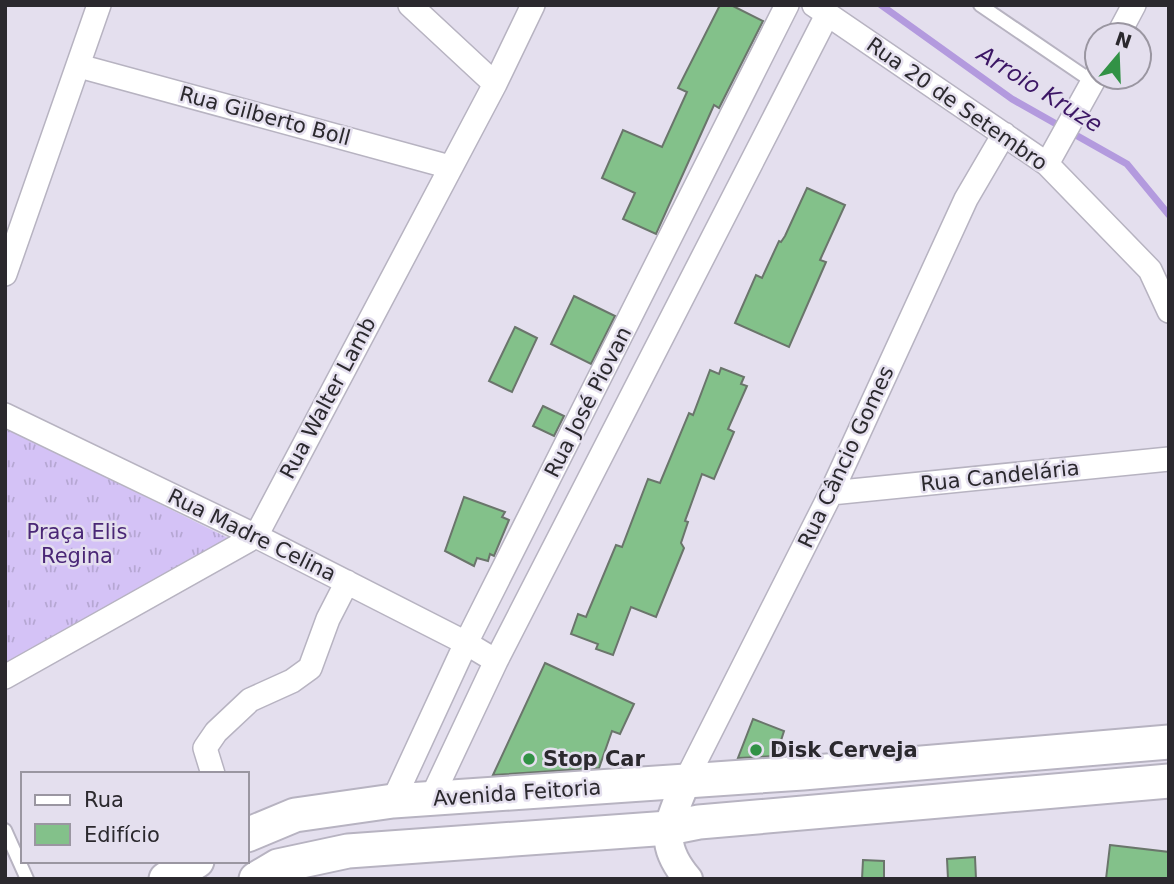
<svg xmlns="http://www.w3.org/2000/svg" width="1174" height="884" viewBox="0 0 1174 884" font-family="'DejaVu Sans',sans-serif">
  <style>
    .grass { fill: url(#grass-tufts) }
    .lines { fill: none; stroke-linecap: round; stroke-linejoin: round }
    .stream { stroke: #b39ade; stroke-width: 7 }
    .building { fill: #83c18a; stroke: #6a756b; stroke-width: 2 }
    .service-casing { stroke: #b7b3c1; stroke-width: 16 }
    .minor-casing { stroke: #b7b3c1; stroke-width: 26 }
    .tertiary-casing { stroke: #b7b3c1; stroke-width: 32 }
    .secondary-casing { stroke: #b7b3c1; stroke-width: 37 }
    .service { stroke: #fff; stroke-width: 12 }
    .minor { stroke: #fff; stroke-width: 23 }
    .tertiary { stroke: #fff; stroke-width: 28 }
    .secondary { stroke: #fff; stroke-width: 33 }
    .poi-dot { fill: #329246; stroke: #e4dfee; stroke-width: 2.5 }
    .labels { text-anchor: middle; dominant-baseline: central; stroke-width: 5; stroke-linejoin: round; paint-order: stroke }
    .street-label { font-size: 21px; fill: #2b292e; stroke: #e4dfee }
    .park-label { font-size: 21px; fill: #4a2776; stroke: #e4dfee }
    .poi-label { font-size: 21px; font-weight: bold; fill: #2b292e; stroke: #e4dfee; text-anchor: start }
    .water-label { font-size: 23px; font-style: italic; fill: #3c1665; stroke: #e4dfee }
  </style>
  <defs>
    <pattern id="grass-tufts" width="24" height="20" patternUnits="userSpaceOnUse" patternTransform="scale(1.75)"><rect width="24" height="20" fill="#d4c2f6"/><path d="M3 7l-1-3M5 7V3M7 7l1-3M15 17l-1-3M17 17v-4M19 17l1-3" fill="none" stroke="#b6a7d3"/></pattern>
  </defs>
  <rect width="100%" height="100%" fill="#e4dfee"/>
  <!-- grass -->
  <path class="grass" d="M5,427l229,114 -229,126z"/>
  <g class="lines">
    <!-- stream -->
    <path class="stream" d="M881,5l131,94 115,65 42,51"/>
  </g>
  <!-- building -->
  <path class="building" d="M720,5h11l32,16 -44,87 -5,-3 -58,129 -33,-15 12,-26 -33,-15 21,-48 39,17 25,-55 -9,-4z
    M807,188l38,17 -25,55 6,2 -37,85 -54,-24 21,-48 6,3 17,-37 2,1 4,-6z
    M574,296l41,20 -24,48 -40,-20z
    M515,327l22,11 -25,54 -23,-11z
    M721,368l23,9 -3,7 6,2 -19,43 6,3 -20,47 -12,-5 -17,47 3,1 -7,21 3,5 -28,69 -25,-10 -18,48 -17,-6 2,-5 -27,-10 7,-20 8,3 30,-72 6,2 26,-68 12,4 29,-70 4,2 17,-45 9,4z
    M543,406l21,10 -10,20 -21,-10z
    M464,497l41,15 -3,5 7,3 -15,36 -4,-2 -2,7 -11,-3 -3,8 -29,-15z
    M545,663l89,41 -14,30 -8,-3 -13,37 -106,7z
    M753,719l31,12 -8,25 -38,2z
    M1110,845l59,7v27h-63z
    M975,857l1,22h-28l-1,-20z
    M863,860l21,1v18h-22z"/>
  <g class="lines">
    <!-- service casing -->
    <g class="service-casing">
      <path id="service" d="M980,5l113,77
        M5,830l22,49"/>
    </g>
    <!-- minor casing -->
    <g class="minor-casing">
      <path id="minor" d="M410,5l85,79
        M814,5l233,159 103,106 19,41
        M1118,35l16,-30
        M79,66l371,101
        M1047,164l50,-90
        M5,274l94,-269
        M5,415l251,121 210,107 30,18
        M831,493l338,-34
        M5,677l251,-141 239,-452 38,-79
        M213,774l-8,-26 11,-16 34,-32 42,-19 18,-13 18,-49 19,-37
        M686,780l145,-287 135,-294 38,-65
        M431,799l65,-138 331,-646
        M393,801l73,-158 321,-638"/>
    </g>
    <!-- tertiary casing -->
    <g class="tertiary-casing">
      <path id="tertiary" d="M686,780c-15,42 -31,60 2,99"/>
    </g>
    <!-- secondary casing -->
    <g class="secondary-casing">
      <path id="secondary" d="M247,835l48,-20 98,-14 410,-28 366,-31
        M166,879l31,-18
        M256,879l22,-13 70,-15 321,-23 30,-6 470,-41"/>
    </g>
    <!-- service -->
    <use href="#service" class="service"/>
    <!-- minor -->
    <use href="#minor" class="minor"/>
    <!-- tertiary -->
    <use href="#tertiary" class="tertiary"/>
    <!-- secondary -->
    <use href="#secondary" class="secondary"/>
  </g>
  <!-- markers -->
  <g class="poi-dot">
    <circle cx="756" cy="750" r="7"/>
    <circle cx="529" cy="759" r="7"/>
  </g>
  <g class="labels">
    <!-- street labels -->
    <g class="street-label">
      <text transform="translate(957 104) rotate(35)">Rua 20 de Setembro</text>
      <text transform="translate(265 116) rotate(15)">Rua Gilberto Boll</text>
      <text transform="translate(328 398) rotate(-62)">Rua Walter Lamb</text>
      <text transform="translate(588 402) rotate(-63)">Rua José Piovan</text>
      <text transform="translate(846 457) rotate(-65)">Rua Câncio Gomes</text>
      <text transform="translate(1000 476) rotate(-6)">Rua Candelária</text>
      <text transform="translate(252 535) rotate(26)">Rua Madre Celina</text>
      <text transform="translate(517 793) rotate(-4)">Avenida Feitoria</text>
    </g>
    <!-- park labels -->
    <g class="park-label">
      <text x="77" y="532">Praça Elis<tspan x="77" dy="24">Regina</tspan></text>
    </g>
    <!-- poi labels -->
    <g class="poi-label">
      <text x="770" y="750">Disk Cerveja</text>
      <text x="543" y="759">Stop Car</text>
    </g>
    <!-- water labels -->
    <g class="water-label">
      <text transform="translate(1040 89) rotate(32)">Arroio Kruze</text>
    </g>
  </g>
  <!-- border -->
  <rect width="1174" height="884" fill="none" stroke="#2b292e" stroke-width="14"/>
  <!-- legend -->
  <rect x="21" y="772" width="228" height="91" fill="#e4dfee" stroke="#9a96a1" stroke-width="2"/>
  <rect x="35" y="795" width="35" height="10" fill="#ffffff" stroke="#9a96a1" stroke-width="2"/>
  <text x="84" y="807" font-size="21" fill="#2b292e">Rua</text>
  <rect x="35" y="824" width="35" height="21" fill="#83c18a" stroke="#9a96a1" stroke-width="2"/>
  <text x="84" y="842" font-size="21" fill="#2b292e">Edifício</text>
  <!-- north arrow -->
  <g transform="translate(1118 56) rotate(19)"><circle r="33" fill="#e4dfee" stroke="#9a96a1" stroke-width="2"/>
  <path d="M0-5L12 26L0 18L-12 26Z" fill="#329246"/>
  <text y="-10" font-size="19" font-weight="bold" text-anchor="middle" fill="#2b292e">N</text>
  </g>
</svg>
